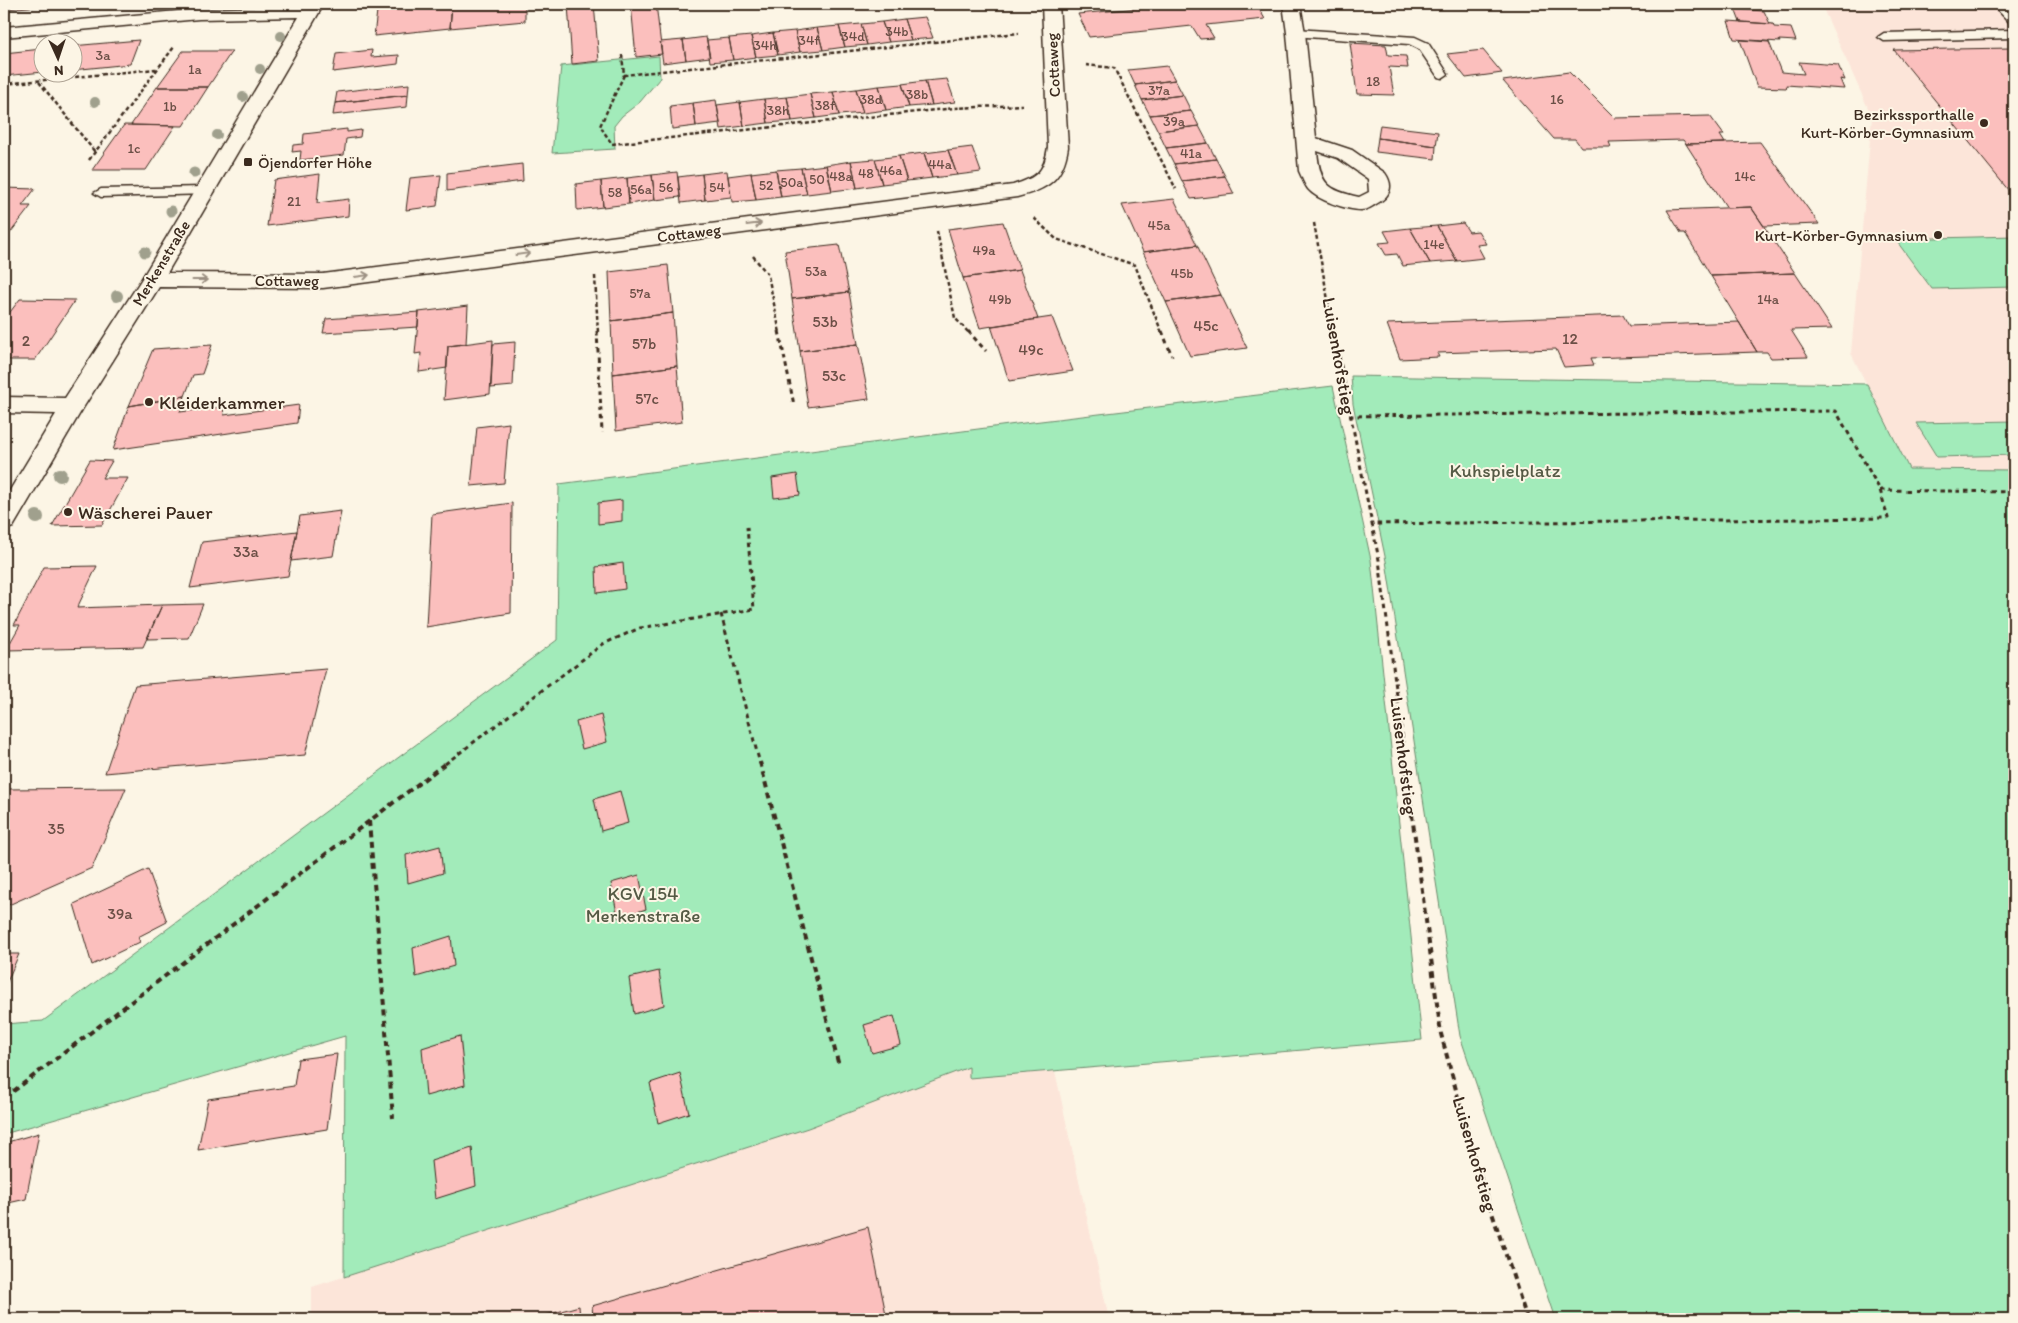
<svg xmlns="http://www.w3.org/2000/svg" width="2018" height="1323" viewBox="0 0 2018 1323" font-family="Itim,sans-serif">
  <style>
    .built { fill: #fce5d9 }
    .green { fill: #a2ebba; stroke: #6e8a6c }
    .building { fill: #fbbfbd; stroke: #3b2a1e }
    .lines { fill: none; stroke-linecap: round; stroke-linejoin: round }
    .lane-casing { stroke: #3b2a1e; stroke-width: 3 }
    .street-casing { stroke: #3b2a1e; stroke-width: 3 }
    .path-far2 { stroke: #3b2a1e; stroke-width: 2.5; stroke-dasharray: 4 2.5; stroke-linecap: butt }
    .path-far1 { stroke: #3b2a1e; stroke-width: 3; stroke-dasharray: 4.5 4; stroke-linecap: butt }
    .path { stroke: #3b2a1e; stroke-width: 4; stroke-dasharray: 6 4.5; stroke-linecap: butt }
    .lane { fill: #fcf5e5; fill-rule: evenodd }
    .street { fill: #fcf5e5; fill-rule: evenodd }
    .tree { fill: #a0a08d }
    .oneway { stroke: #9c9082 }
    .poi-dot { fill: #3b2a1e; stroke: #fcf5e5; stroke-width: 2 }
    .labels { text-anchor: middle; dominant-baseline: central; stroke-width: 4; stroke-linejoin: round; paint-order: stroke }
    .far-number-label { font-size: 14px; fill: #6b4f46 }
    .far-street-label { font-size: 16px; fill: #3b2a1e; stroke: #fcf5e5 }
    .far-poi-label { font-size: 16px; fill: #3b2a1e; stroke: #fcf5e5; text-anchor: end }
    .number-label { font-size: 16px; fill: #6b4f46 }
    .street-label { font-size: 19px; fill: #3b2a1e; stroke: #fcf5e5 }
    .poi-label { font-size: 19px; fill: #3b2a1e; stroke: #fcf5e5; text-anchor: start }
    .park-label { font-size: 19px; fill: #555a45; stroke: #fcf5e5 }
  </style>
  <rect width="100%" height="100%" fill="#fcf5e5"/>
  <filter id="ink" filterUnits="userSpaceOnUse"><feTurbulence type="fractalNoise" baseFrequency=".02" numOctaves="2"/><feDisplacementMap in="SourceGraphic" scale="10" xChannelSelector="R" yChannelSelector="G"/><feConvolveMatrix kernelMatrix="1 2 1 2 8 2 1 2 1" color-interpolation-filters="sRGB"/></filter>
  <g filter="url(#ink)">
    <!-- built -->
    <path class="built" d="M1821,4h193v466l-105,-1 -58,-116 21,-236z
      M969,1067l1,11 85,-7 54,248h-797v-32l496,-159z"/>
    <!-- green -->
    <path class="green" d="M659,56l1,22 -20,24 -18,14 -8,10 1,23 -63,4 9,-87z
      M2014,236v51l-82,2 -37,-50z
      M1351,376l516,8 42,85 105,1v849h-459l-95,-283 -74,-475 -33,-157z
      M1333,386l38,174 51,480 -453,38v-11l-161,61 -464,149 1,-241 -341,98v-110l39,-3 514,-381 2,-156 465,-61z
      M2014,421v34l-77,2 -21,-34z"/>
    <!-- building -->
    <path class="building" d="M4,4h62l-62,5z
      M452,4h73v17l-75,7z
      M452,4l-2,24 -76,8 3,-25z
      M568,4h26l5,57 -27,3z
      M631,4h25l6,50 -26,3z
      M1178,4h78l9,15 -59,6 8,13 -14,1 -8,-13 -103,11 -11,-23z
      M1458,4h66l2,2 -66,2z
      M1683,4h40l2,1 -40,2z
      M1735,9l29,2 6,13 -30,-2z
      M925,17l8,21 -22,2 -7,-21z
      M904,19l7,21 -22,2 -7,-20z
      M1728,21l45,3 1,3 17,1 5,13 -17,-1 1,2 -46,-3z
      M882,22l7,20 -22,3 -6,-21z
      M861,24l6,21 -22,2 -6,-21z
      M839,26l6,21 -22,3 -6,-22z
      M817,28l6,22 -23,2 -5,-21z
      M795,31l5,21 -22,3 -5,-22z
      M773,33l5,22 -22,2 -5,-21z
      M751,36l5,21 -23,3 -4,-22z
      M706,37l4,20 -24,3 -3,-20z
      M729,38l4,22 -23,2 -3,-22z
      M139,40l-9,24 -58,6v-24z
      M683,40l3,20 -23,3 -3,-21z
      M1740,40l29,2 12,30 23,2 -5,-12 39,3 7,15 -5,-1 4,10 -58,-4 1,3 -30,-1z
      M1350,43l36,2 2,10 18,1 2,12 -19,-1 5,28 -37,-1z
      M2012,48l2,2v147l-120,-147z
      M42,49l1,23 -39,4v-23z
      M372,50l-1,7 28,-2 -1,9 -65,8 3,-18z
      M1483,50l19,23 -36,5 -19,-24z
      M183,51h49l-24,36h-51z
      M1167,66l8,14 -40,5 -7,-15z
      M1569,72l46,46 95,-2 14,19h-4l5,8 -39,1 -3,-4 -74,2 2,5h-30l-6,-8h-21l-51,-58z
      M947,79l8,23 -23,3 -7,-24z
      M1175,80l8,15 -41,5 -7,-15z
      M925,81l7,24 -23,2 -7,-23z
      M409,84l-1,11 -73,8 2,-11z
      M902,84l7,23 -23,3 -7,-24z
      M879,86l7,24 -23,3 -7,-24z
      M157,87h51l-25,39 -52,-1z
      M856,89l7,24 -24,2 -6,-23z
      M833,92l6,23 -23,3 -6,-24z
      M810,94l6,24 -24,3 -5,-24z
      M408,95l-1,12 -74,8 2,-12z
      M1183,95l8,16 -41,4 -8,-15z
      M787,97l5,24 -24,2 -4,-24z
      M764,99l4,24 -24,3 -4,-24z
      M716,100l4,23 -24,3 -3,-23z
      M740,102l4,24 -23,3 -4,-24z
      M693,103l3,23 -24,3 -2,-23z
      M1191,111l8,15 -41,5 -8,-16z
      M124,125l51,1 -29,44h-54z
      M1380,125l58,7 -2,14 -58,-8z
      M1199,126l9,17 -42,5 -8,-17z
      M347,129v3l14,-2 -1,7 -14,2 -2,16 -44,5 1,-9 -9,1 1,-7 10,-1 1,-10z
      M1378,138l58,8 -1,13 -59,-7z
      M1760,142l59,82 -55,2 -13,-19 -24,1 -41,-64z
      M1208,143l8,16 -42,5 -8,-16z
      M972,147l9,25 -24,3 -9,-25z
      M948,150l9,25 -25,3 -8,-25z
      M924,153l8,25 -25,3 -8,-25z
      M899,156l8,25 -25,3 -7,-25z
      M875,159l7,25 -25,4 -6,-27z
      M1216,159l9,17 -43,5 -8,-17z
      M851,161l6,27 -25,3 -6,-26z
      M522,164l1,17 -76,10v-18z
      M826,165l6,26 -25,3 -6,-26z
      M801,168l6,26 -26,3 -5,-27z
      M776,170l5,27 -25,3 -5,-27z
      M727,171l4,26 -26,3 -3,-26z
      M677,172l3,25 -25,3 -3,-25z
      M751,173l5,27 -24,2 -4,-26z
      M320,174l-3,29 32,-4 -1,17 -81,10 7,-46z
      M702,174l3,26 -24,3 -3,-26z
      M441,175l-4,31 -31,4 4,-32z
      M652,175l3,25 -26,4 -2,-26z
      M1225,176l9,18 -43,5 -9,-18z
      M627,178l2,26 -26,3 -2,-26z
      M601,181l2,26 -26,3 -1,-26z
      M4,188l31,1 -13,17h9l-27,35z
      M1174,199l23,46 -54,7 -21,-47z
      M1751,207l44,66 -84,3 -26,-43h-4l-14,-23z
      M1003,222l17,48 -57,8 -15,-49z
      M1463,223l6,9 9,-1 8,13 -9,1 7,13 -27,3 -20,-35z
      M1437,226l20,35 -27,2 -20,-35z
      M1410,228l20,35 -27,3 -6,-12 -11,1 -7,-12 11,-1 -6,-11z
      M839,245l10,47 -57,7 -7,-48z
      M1197,245l24,50 -55,7 -23,-50z
      M668,265l5,48 -62,8 -2,-49z
      M1020,270l18,49 -58,9 -17,-50z
      M1795,273l37,56 -41,1 17,27 -37,1 -4,-6h-10l-46,-76z
      M849,292l9,52 -58,7 -8,-52z
      M1221,295l26,53 -57,8 -24,-54z
      M20,299l55,1 -40,60h-31v-40z
      M468,306l-2,38 -18,2 -1,22 -28,4 2,-19 -6,1 4,-42z
      M419,312l-1,15 -95,6 3,-14z
      M673,313l4,53 -64,8 -2,-53z
      M1623,315l6,11 110,-4 18,30 -166,6 3,7 -30,2 -8,-18 -119,4 2,4 -39,2 -13,-35z
      M1052,317l21,54 -64,10 -18,-55z
      M493,340l-3,54 -46,6 4,-54z
      M515,342l-2,44 -22,2 2,-44z
      M858,344l11,55 -61,8 -8,-56z
      M212,345l-10,29 -9,1 -8,21 -56,10 24,-57z
      M677,366l5,56 -66,9 -3,-57z
      M185,396l-5,16 43,-5 1,8 75,-10 -2,18 -184,27 16,-44z
      M509,423l-5,60 -33,3 6,-59z
      M90,460l22,1 -10,17h26l-26,47 -50,1z
      M797,474l3,21 -26,3 -2,-20z
      M622,500v21l-24,3v-21z
      M512,503l-1,110 -85,14 6,-113z
      M341,511l-8,45 -42,5 9,-45z
      M297,531l-9,45 -98,12 12,-46z
      M623,563l2,26 -28,4 -1,-26z
      M97,566l-20,42 85,-3 -19,42 -137,3 14,-25h-6l30,-58z
      M203,604l-14,34 -42,1 15,-34z
      M326,669l-21,86 -200,18 30,-88z
      M601,715l6,27 -25,7 -6,-27z
      M126,788l-34,80 -88,39v-118z
      M620,791l8,32 -27,8 -7,-32z
      M440,846l3,27 -35,10 -2,-28z
      M148,869l19,53 -29,15 2,5 -48,23 -18,-61z
      M639,875l7,34 -28,9 -7,-35z
      M451,936l3,30 -38,11 -3,-29z
      M4,954h15l-15,35z
      M659,971l5,34 -30,9 -5,-36z
      M894,1016l7,29 -29,8 -8,-28z
      M460,1036l5,49 -39,11 -4,-48z
      M337,1054l-10,75 -129,21 10,-51 86,-13 4,-27z
      M680,1073l9,40 -31,10 -8,-40z
      M39,1133l-13,66 -22,5v-61z
      M472,1148l4,38 -41,13 -4,-38z
      M868,1227l19,92h-305l11,-3 -1,-10z
      M579,1306l1,13h-48z"/>
    <g class="lines">
      <!-- lane casing -->
      <g class="lane-casing">
        <path id="lane" d="M1992,4h12l10,10v10l-4,-1z
          M1296,29l119,8 13,6 20,31 -6,4 -4,-1 -19,-28 -10,-5 -117,-8 -2,-3 2,-3z
          M2014,30v8l-130,3 -6,-4 6,-4z
          M204,187l7,4 -2,3 -108,3 -7,-4 7,-4z"/>
      </g>
      <!-- street casing -->
      <g class="street-casing">
        <path id="street" d="M307,4h17l-157,269 156,1 690,-89c24,-8 31,-12 35,-38l-6,-143h17l9,143c-5,33 -20,42 -51,50l-694,91 -164,-1 -76,121 -70,119 -9,3v-30l52,-86 -52,-1v-16l61,1 76,-118 158,-263 -100,2 -195,18v-10l195,-18 106,-3z
          M1283,4h17l5,29 11,105 36,12 33,23c10,14 4,24 -9,31 -5,3 -9,6 -15,6 -14,0 -44,-10 -53,-21 -4,-5 -6,-12 -9,-18l-12,-138zM1317,151l21,7 30,21 1,13 -10,5c-32,-7 -39,-13 -42,-46z"/>
      </g>
      <!-- path-far2 -->
      <path class="path-far2" d="M622,55l2,20 395,-42
        M1086,65l28,3 62,121
        M624,75l-24,51 12,18 343,-36 67,-3
        M39,82l56,70
        M4,84l152,-15
        M89,160l85,-113
        M1034,218l22,21 79,26 27,68
        M1314,223l20,110
        M937,231l18,87 14,15
        M753,256l15,19 12,58
        M595,276l3,57"/>
      <!-- path-far1 -->
      <path class="path-far1" d="M597,331l5,102
        M779,331l15,74
        M968,331l18,20
        M1162,331l10,25
        M1334,331l45,229 27,204
        M1349,416l487,-5 44,79 8,28 -517,6
        M1880,490l134,2
        M721,614l39,150
        M445,764l158,-120 37,-16 114,-19 -7,-82"/>
      <!-- path -->
      <path class="path" d="M760,762l79,304
        M1405,762l36,272 35,130 51,155
        M369,821l24,297
        M4,1096l7,-3 436,-331"/>
      <!-- lane -->
      <use href="#lane" class="lane"/>
      <!-- street -->
      <use href="#street" class="street"/>
    </g>
    <!-- trees -->
    <g class="tree">
      <circle cx="281" cy="36" r="5"/>
      <circle cx="260" cy="69" r="5"/>
      <circle cx="243" cy="97" r="5"/>
      <circle cx="95" cy="102" r="5"/>
      <circle cx="217" cy="135" r="5"/>
      <circle cx="194" cy="173" r="5.5"/>
      <circle cx="171" cy="211" r="5.5"/>
      <circle cx="145" cy="252" r="5.5"/>
      <circle cx="117" cy="296" r="6"/>
      <circle cx="60" cy="475" r="7"/>
      <circle cx="37" cy="517" r="7"/>
    </g>
    <!-- one-way arrows -->
    <defs><path id="oneway-shaft" d="M-6 0H5M1.5-3L5.5 0L1.5 3" fill="none" stroke-width="1.6" stroke-linecap="round" stroke-linejoin="round" transform="scale(1.25)"/></defs>
    <g class="oneway">
      <use href="#oneway-shaft" transform="translate(754 224) rotate(-7)"/>
      <use href="#oneway-shaft" transform="translate(523 254) rotate(-8)"/>
      <use href="#oneway-shaft" transform="translate(362 276) rotate(-8)"/>
      <use href="#oneway-shaft" transform="translate(200 280)"/>
    </g>
  </g>
  <!-- markers -->
  <g class="poi-dot">
    <circle cx="1984" cy="123" r="5"/>
    <rect x="243" y="157" width="10" height="10" rx="2.5"/>
    <circle cx="1938" cy="235" r="5"/>
    <circle cx="149" cy="402" r="5"/>
    <circle cx="68" cy="512" r="5"/>
  </g>
  <g class="labels">
    <!-- far-number labels -->
    <g class="far-number-label">
      <text x="897" y="31">34b</text>
      <text x="853" y="36">34d</text>
      <text x="809" y="40">34f</text>
      <text x="765" y="45">34h</text>
      <text x="103" y="55">3a</text>
      <text x="195" y="69">1a</text>
      <text x="1373" y="81">18</text>
      <text x="1159" y="90">37a</text>
      <text x="917" y="94">38b</text>
      <text x="871" y="99">38d</text>
      <text x="1557" y="99">16</text>
      <text x="825" y="105">38f</text>
      <text x="170" y="106">1b</text>
      <text x="778" y="110">38h</text>
      <text x="1174" y="121">39a</text>
      <text x="134" y="148">1c</text>
      <text x="1191" y="153">41a</text>
      <text x="940" y="164">44a</text>
      <text x="891" y="170">46a</text>
      <text x="866" y="173">48</text>
      <text x="841" y="176">48a</text>
      <text x="1745" y="176">14c</text>
      <text x="817" y="179">50</text>
      <text x="792" y="182">50a</text>
      <text x="766" y="185">52</text>
      <text x="666" y="187">56</text>
      <text x="717" y="187">54</text>
      <text x="641" y="189">56a</text>
      <text x="615" y="192">58</text>
      <text x="294" y="201">21</text>
      <text x="1159" y="225">45a</text>
      <text x="1434" y="244">14e</text>
      <text x="984" y="250">49a</text>
      <text x="816" y="271">53a</text>
      <text x="1182" y="273">45b</text>
      <text x="640" y="293">57a</text>
      <text x="1000" y="299">49b</text>
      <text x="1768" y="299">14a</text>
    </g>
    <!-- far-street labels -->
    <g class="far-street-label">
      <text transform="translate(1053 65) rotate(-93)">Cottaweg</text>
      <text transform="translate(689 233) rotate(-7)">Cottaweg</text>
      <text transform="translate(161 263) rotate(-59)">Merkenstraße</text>
      <text x="287" y="280">Cottaweg</text>
    </g>
    <!-- far-poi labels -->
    <g class="far-poi-label">
      <text x="1974" y="114">Bezirkssporthalle<tspan x="1974" dy="18">Kurt-Körber-Gymnasium</tspan></text>
      <text x="258" y="162" text-anchor="start">Öjendorfer Höhe</text>
      <text x="1928" y="235">Kurt-Körber-Gymnasium</text>
    </g>
    <!-- number labels -->
    <g class="number-label">
      <text x="825" y="321">53b</text>
      <text x="1206" y="325">45c</text>
      <text x="1570" y="338">12</text>
      <text x="26" y="340">2</text>
      <text x="644" y="343">57b</text>
      <text x="1031" y="349">49c</text>
      <text x="834" y="375">53c</text>
      <text x="647" y="398">57c</text>
      <text x="246" y="551">33a</text>
      <text x="56" y="828">35</text>
      <text x="120" y="913">39a</text>
    </g>
    <!-- street labels -->
    <g class="street-label">
      <text transform="translate(1339 356) rotate(80)">Luisenhofstieg</text>
      <text transform="translate(1404 756) rotate(83)">Luisenhofstieg</text>
      <text transform="translate(1475 1154) rotate(74)">Luisenhofstieg</text>
    </g>
    <!-- poi labels -->
    <g class="poi-label">
      <text x="159" y="402">Kleiderkammer</text>
      <text x="78" y="512">Wäscherei Pauer</text>
    </g>
    <!-- park labels -->
    <g class="park-label">
      <text x="1505" y="470">Kuhspielplatz</text>
      <text x="643" y="893">KGV 154<tspan x="643" dy="22">Merkenstraße</tspan></text>
    </g>
  </g>
  <!-- margin -->
  <rect width="2018" height="1323" fill="none" stroke="#fcf5e5" stroke-width="20"/>
  <rect x="10" y="10" width="1998" height="1303" fill="none" stroke="#3b2a1e" stroke-width="2" filter="url(#ink)"/>
  <!-- north arrow -->
  <g transform="translate(58 58) rotate(177)"><circle r="24" fill="#fcf5e5" stroke="#afa495"/>
  <path d="M0-4L9 19L0 12L-9 19Z" fill="#3b2a1e"/>
  <text y="-8" font-size="14" font-weight="bold" text-anchor="middle" fill="#3b2a1e">N</text>
  </g>
</svg>
